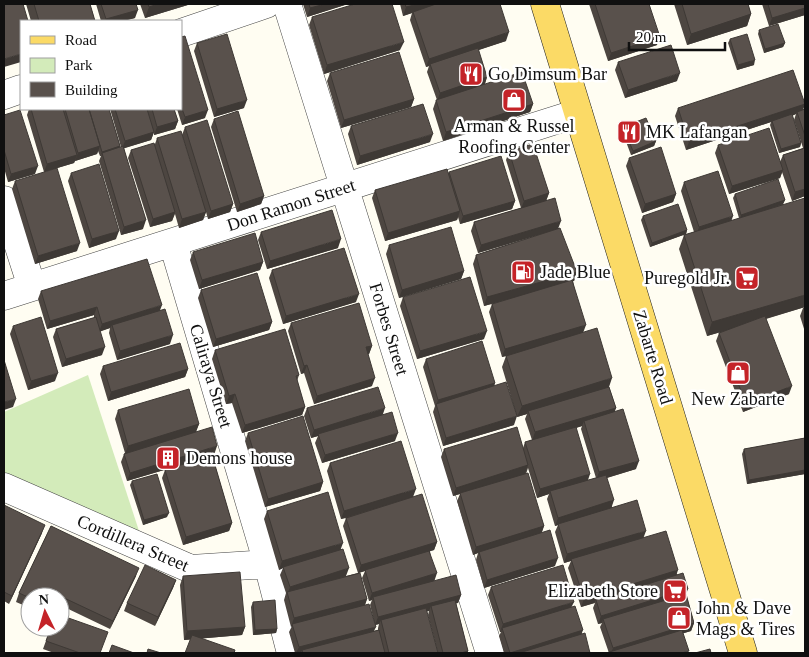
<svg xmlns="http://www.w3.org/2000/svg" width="809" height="657" viewBox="0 0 809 657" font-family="'Times New Roman',serif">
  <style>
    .green { fill: #d3ebba }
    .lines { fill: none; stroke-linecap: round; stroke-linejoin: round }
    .minor-casing { stroke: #434343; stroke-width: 29 }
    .major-casing { stroke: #212121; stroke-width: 29 }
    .minor { stroke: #fff; stroke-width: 28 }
    .major { stroke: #fbda66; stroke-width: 28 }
    .wall { fill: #4d4641; fill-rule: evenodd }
    .shaded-wall { fill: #3e3935 }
    .building { fill: #59514c; stroke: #3e3935 }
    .labels { text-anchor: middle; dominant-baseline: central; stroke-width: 5; stroke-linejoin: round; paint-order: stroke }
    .poi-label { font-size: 18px; fill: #101010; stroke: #fff; text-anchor: start }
    .street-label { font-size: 18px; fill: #101010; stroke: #fff }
  </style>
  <rect width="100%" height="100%" fill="#fffdf2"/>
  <!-- green -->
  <path class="green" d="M88,375l54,165 -138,-65v-63z"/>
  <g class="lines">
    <!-- minor casing -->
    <g class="minor-casing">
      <path id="minor" d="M287,4l203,649
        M181,33l85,-29
        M4,95l17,-6
        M4,200l28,87
        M173,243l95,321 23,89
        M4,296l574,-183
        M4,487l187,82 77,-5"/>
    </g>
    <!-- major casing -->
    <g class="major-casing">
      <path id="major" d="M545,4l198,649"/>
    </g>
    <!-- minor -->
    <use href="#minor" class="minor"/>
    <!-- major -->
    <use href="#major" class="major"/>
  </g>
  <!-- wall -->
  <path class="wall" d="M26,4h64l5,17h-64z
    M96,4h40l-1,14 -12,3h-22z
    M140,4h51l-46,14z
    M303,4h45l-41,13z
    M400,4h100l6,37 -28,9 9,27 -2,7 48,20 -3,8 -87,29 -10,-32 3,-9h1l-10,-28 2,-6 -3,1 -16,-47 2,-7 -9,3z
    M589,4h60l8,41 -49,16z
    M674,4h74l3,10 -4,12 -60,19z
    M762,4h43v11l-36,11z
    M312,17l88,33 -76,24 -15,-49z
    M759,30l26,13 -2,4 -19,6 -6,-19z
    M181,37l24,81 -23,7 -5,-16h4z
    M730,39l24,26 -17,5 -9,-27z
    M197,43l47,65 -30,9 -20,-66z
    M618,62l59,19 -52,17 -10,-28z
    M330,73l84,26 -3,8 -70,21 -14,-47z
    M805,104l-2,6 2,-1v87l-13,5 -10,-29 -2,6 -51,16 -14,-41 3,-8 62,17 3,-7 20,-7 -9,-28 2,-6 -4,2 9,27 -1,4 -21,6 -9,-28 1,-3 -85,28 -11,-34 3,-8z
    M29,109h80l11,37v2l1,-1 -11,-38h64l4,12 -3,8 -21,6v-3l-3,8 -27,8 19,81 -22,6 -22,-74 2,-5h-1l-2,-5 -1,3 -22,7 -1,2 -30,9 -17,-57z
    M4,115l31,59 -27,8 -4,-14z
    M214,119l50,77 -3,8 -24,8 -26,-85z
    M351,126l79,16 -73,23 -9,-31z
    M185,127l48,77 -3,8 -22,7 -2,-7 -3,8 -24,8 -4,-14 -3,7 -22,6 -22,-69 3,-8 24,-6 2,-6 45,62 -20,-65z
    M623,127l33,14 -2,5 -23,9 -9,-24z
    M509,151l40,42 -3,8 31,71 -3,9h-1l10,51 26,55 7,21 -2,3 22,58 -29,9 5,30 32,30 33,36 9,20 8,29 -3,8 -82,22 -9,-26 2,-4 -4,1 -5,-16 2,-5 -14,4 -13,-39 3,-7 -7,2 -9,-31 3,-7 -3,1 -8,-27 2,-5 -12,4 -9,-30 -2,6 18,52 -2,6 13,34 -71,22 -8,-28 2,-7 -5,2 -16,-54 3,-7 -7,2 -12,-39 3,-8 79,-1 2,-6 7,-2 -7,-21 2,-5 -10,3 -15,-50 4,-11 -4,1 -13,-45 3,-8 17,-5 -25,7 -11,-42 3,-9 72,-23 -70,21 -7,-22 3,-9 47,-14 -15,-48zM582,426l-1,3 15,49 -8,2 -12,-52z
    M629,158l47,36 -3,8 -31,11 -16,-47z
    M449,172l66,29 -3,8 -52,15 -2,-7 -1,3 -72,21 -13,-43 3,-8 73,-16z
    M71,173l45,66 -27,9 -21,-67z
    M15,181l62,70 -42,13 -23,-75z
    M684,182l48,39 7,-3 -6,-20 2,-4 50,6 -2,4 22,103 -39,12 23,75 -46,18 -27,-71 3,-8 2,-1 -14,4 -28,-87 5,-14 10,-3 -13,-41z
    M643,216l44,14 -1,4 -36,13 -9,-27z
    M261,232l77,16 -71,21 -9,-29z
    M389,245l75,26 -3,8 -62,19 -13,-44z
    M193,252l70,10 -3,8 -61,19 -9,-29z
    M272,270l84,32 -73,22 -14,-46z
    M201,290l71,32 -3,8 -56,17 -15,-49z
    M41,291l119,19 10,34 -53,16 -8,-27 1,-5 -10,3 2,24 -40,12 -9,-30 3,-8 38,-11v-3l-47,14 -9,-30z
    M403,297l81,42 -67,20 -17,-53z
    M805,307v25l-5,-16 3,-8z
    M291,323l81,23 -3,8h-1l4,32 -58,18 -10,-31 -3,1 -13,-43z
    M13,326l42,55 -27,9 -18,-56z
    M215,350l84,25 -2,6 8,26 -3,8 -60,18 -10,-30 -6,1 -14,-45z
    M426,359l69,24 -1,3 20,39 -71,21 -10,-34 2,-6 -12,-39z
    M103,366l85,3 -3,8 -77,24 -8,-27z
    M307,408l75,7 13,26 -73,22 -7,-20 3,-7 -7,2 -7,-22z
    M118,410l81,14 -3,7 18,24h-2l20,68 -3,8 -46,14 -21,-67 3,-8 33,-10 -71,21 -6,-19 3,-8 1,-1 -10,-34z
    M248,433l75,49 -3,9 -55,16 -20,-66z
    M805,438v36l-58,10 -5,-30 2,-5z
    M330,463l83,34 24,45 -3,8 -4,1 4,30 27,14 -3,8h-2l12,48v2h-30l-10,-38 1,-4h-3l12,42h-143l-6,-21 3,-6 -1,1 -7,-27 2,-7 -6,-18 3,-7 -4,2 -15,-51 3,-8 74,38 5,27 12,-3 -15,-47 3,-8 -5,1 -14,-48zM365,571l-3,7 7,23 3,-1 -2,5 5,20 4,-1 -1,4v2l-4,1 -9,-26 2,-6 -8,-26z
    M132,481l35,36 -24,8 -13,-40z
    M4,505l38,28 -33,71 -5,-3z
    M51,526l85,50 -26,53 -50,-24v-8h-17l-3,-1v1h-10v11l-14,-6 3,-9z
    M183,576l62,51 -3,8 -58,5 -4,-55z
    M176,580l-3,8 -18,38 -31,-15 3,-8z
    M491,587l81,20 10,27 8,19h-86l-5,-17 2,-4h-1l-12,-37z
    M253,602l24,27 -1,4 -23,2 -2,-28z
    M51,627l49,26h-46l-11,-4z"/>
  <!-- shaded-wall -->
  <path class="shaded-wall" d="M158,4h33l-46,14 4,-11z
    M325,4h23l-41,13 3,-9z
    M418,4h25l-30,8 -1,1 -9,3 3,-9z
    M805,8v7l-36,11 3,-8z
    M138,10l-3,8 -12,3h-18l1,-2z
    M751,14l-4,12 -60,19 4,-11z
    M509,32l-3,9 -75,25 -1,-2 -1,2 -3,1 3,-8z
    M660,37l-3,8 -49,16 3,-8z
    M404,42l-4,8 -76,24 3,-9z
    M785,43l-2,4 -19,6 1,-4z
    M21,54v8l-17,5v-8z
    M755,60l-1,5 -17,5 1,-5z
    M680,73l-3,8 -52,17 3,-8z
    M487,77l-3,9 -47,15 3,-8z
    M414,99l-3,8 -70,21 3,-8z
    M247,100l-3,8 -30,9 3,-8z
    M533,104l-3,8 -87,29 3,-9z
    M805,104l-3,8h-5l-1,2 -24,8v-1l-1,1 -85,28 3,-8z
    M208,110l-3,8 -23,7 3,-8z
    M178,121l-3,8 -21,6 3,-8z
    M154,132l-3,8 -29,9 3,-8z
    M433,134l-3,8 -73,23 3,-9z
    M656,141l-2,5 -23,9 2,-4z
    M801,143l-1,4 -21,6 2,-4z
    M100,146l-3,8 -22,7 3,-8z
    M120,146l-1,4 -17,3 -2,3 2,-4z
    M77,155l-3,8 -30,9 3,-8z
    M38,166l-3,8 -27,8 3,-8z
    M783,170l-3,8 -51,16 3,-8z
    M805,189v7l-13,5 3,-9z
    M549,193l-3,8 -25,8 3,-8z
    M676,194l-3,8 -31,11 3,-9z
    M264,196l-3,8 -24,8 3,-8z
    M785,200l-2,4 -43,15 1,-4z
    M515,201l-3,8 -52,15 3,-8z
    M233,204l-3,8 -22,7 3,-8z
    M460,211l-3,9 -72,21 3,-8z
    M175,212l-3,9 -22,6 3,-8z
    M206,212l-3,8 -24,8 3,-9z
    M733,216l-3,9 -34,11 3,-9z
    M146,220l-3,9 -22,6 3,-8z
    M561,221l-3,8 -80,24 3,-8z
    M687,230l-1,4 -36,13 2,-4z
    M119,231l-3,8 -27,9 3,-9z
    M341,239l-3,9 -71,21 3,-8z
    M80,243l-3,8 -42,13 3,-8z
    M263,262l-3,8 -61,19 3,-9z
    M464,271l-3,8 -62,19 3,-8z
    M577,272l-3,9 -90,25 3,-9z
    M359,294l-3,8 -73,22 3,-8z
    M805,295v12l-98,29 5,-14z
    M162,305l-3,8 -47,12 -2,3 -11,4 3,-8z
    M97,307l-3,8 -47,14 3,-8z
    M272,322l-3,8 -56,17 3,-8z
    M586,325l-3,8 -81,24 3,-8z
    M487,331l-3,8 -67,20 3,-8z
    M173,335l-3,9 -53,16 3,-9z
    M372,346l-3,8 -6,2 3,-9z
    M105,347l-3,8 -40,12 4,-8z
    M307,365l-3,8 -3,1 3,-8z
    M188,369l-3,8 -77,24 3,-9z
    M58,373l-3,8 -27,9 3,-9z
    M375,378l-3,8 -58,18 3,-8z
    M612,378l-4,12 -80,21 -1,3 -10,3 5,-11z
    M495,383l-3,8 -56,15 2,-6z
    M792,386l-3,8 -46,18 3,-8z
    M235,394l-3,9 -6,1 3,-8z
    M16,399l-3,8 -9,3v-8z
    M305,407l-3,8 -60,18 3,-8z
    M385,408l-3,9 -64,17v2l-7,2 3,-8z
    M616,408l-3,9 -29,4 -2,5 -50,15 3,-9z
    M517,416l-3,9 -71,21 3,-8z
    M199,424l-3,8 -71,22 3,-8z
    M398,433l-3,8 -73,22 3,-8z
    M217,446l-3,9 -87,26 3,-8z
    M639,461l-3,8 -40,12 3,-9z
    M528,465l-3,9 -72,22 3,-8z
    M805,470v4l-58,10 2,-4z
    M590,474l-3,9 -37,8 -1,3 -12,4 3,-9z
    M323,482l-3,9 -55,16 3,-8z
    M416,489l-3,8 -72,22 3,-8z
    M614,500l-3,9 -56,17 3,-8z
    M169,513l-2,4 -24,8 1,-5z
    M232,523l-3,8 -46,14 3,-8z
    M45,525l-3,8 -33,71 3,-8z
    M544,526l-3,8 -62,18 -1,1 -5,2 3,-8z
    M646,531l-3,8 -79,24 3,-9z
    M437,542l-3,8 -76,23 3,-8z
    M343,543l-3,8 -57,16v1l-4,2 3,-9z
    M558,558l-3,8 -71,22 3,-8z
    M139,568l-3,8 -26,53 3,-8z
    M349,568l-3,8 -59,19 3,-8z
    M678,570l-3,9 -79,21 -2,3 -13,4 3,-8z
    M437,573l-3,9 -61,15 -1,3 -3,1 3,-8z
    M176,580l-3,8 -18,38 3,-9z
    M688,589l-3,8 -82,22 -1,4 -4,1 3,-8z
    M461,595l-3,8 -26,7 -1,-4 -2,5 -47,12 -1,-3 -2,4 -4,1 3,-8z
    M367,599l-3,8 -72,17v2l-1,1 3,-9z
    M574,602l-4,8 -68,18 -1,4h-1l3,-8z
    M694,623l-3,8 -72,22h-8l2,-5z
    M245,627l-3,8 -58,5 3,-9z
    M376,627l-4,8 -70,15 -1,3h-5l3,-6z
    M277,629l-1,4 -23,2 2,-5z
    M583,630l-3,8 -49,15h-22z"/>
  <!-- building -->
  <path class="building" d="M4,4h19l5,17h-7v33l-17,5z
    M34,4h56l5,17h-56z
    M101,4h35l2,6 -32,9z
    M148,4h10l-9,3z
    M309,4h16l-15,4z
    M355,4h37l12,38 -77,23 -15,-48z
    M405,4h13l-12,3z
    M436,4h64l9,28 -80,27 -16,-47z
    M595,4h54l11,33 -49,16z
    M682,4h66l3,10 -60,20z
    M768,4h37v4l-33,10z
    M778,24l7,19 -20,6 -6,-19z
    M227,34l20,66 -30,9 -20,-66z
    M747,34l8,26 -17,5 -8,-26z
    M185,36l23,74 -23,7 -4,-11v-69z
    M671,45l9,28 -52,17 -10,-28z
    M478,48l9,29 -47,16 -10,-29z
    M399,52l15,47 -70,21 -14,-47z
    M793,70l12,34 -116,38 -11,-34z
    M522,72l11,32 -87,28 -10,-32z
    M423,104l10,30 -73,22 -9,-30z
    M31,109h32l14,46 -30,9z
    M65,109h24l11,37 -22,7z
    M89,109h20l11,37 -18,6z
    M115,109h32l7,23 -29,9z
    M152,109h22l4,12 -21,6z
    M805,109v27l-8,-24z
    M20,110l18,56 -27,8 -7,-24v-35z
    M238,111l26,85 -24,8 -26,-85z
    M792,114l9,29 -20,6 -9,-28z
    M646,118l10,23 -23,10 -10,-24z
    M207,120l26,84 -22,7 -26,-84z
    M769,128l14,42 -51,16 -14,-41z
    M181,131l25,81 -24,7 -25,-81z
    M154,143l21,69 -22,7 -22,-69z
    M533,144l16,49 -25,8 -15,-50z
    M123,146l23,74 -22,7 -22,-74z
    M661,147l15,47 -31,10 -16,-46z
    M805,148v41l-10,3 -12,-37z
    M501,156l14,45 -52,15 -14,-44z
    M99,164l20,67 -27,8 -21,-66z
    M57,168l23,75 -42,13 -23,-75z
    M447,169l13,42 -72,22 -13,-43z
    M718,171l15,45 -34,11 -15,-45z
    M778,179l7,21 -44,15 -6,-21z
    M555,198l6,23 -80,24 -7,-23z
    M805,198v97l-93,27 -28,-87z
    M678,204l9,26 -35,13 -9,-27z
    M332,210l9,29 -71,22 -9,-29z
    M451,227l13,44 -62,19 -13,-45z
    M560,228l17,44 -90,25 -11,-42z
    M255,233l8,29 -61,18 -9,-28z
    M344,248l15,46 -73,22 -14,-46z
    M147,259l15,46 -60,19 -5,-17 -47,14 -9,-30z
    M257,273l15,49 -56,17 -15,-49z
    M470,277l17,54 -67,20 -17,-54z
    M572,280l14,45 -81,24 -13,-45z
    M359,303l13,43 -6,1 9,31 -58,18 -10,-31 -3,1 -13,-43z
    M165,309l8,26 -53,16 -8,-26z
    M765,316l27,70 -46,18 -27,-71z
    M41,317l17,56 -27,8 -18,-55z
    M96,317l9,30 -39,12 -10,-30z
    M597,328l15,50 -90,28 -16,-50z
    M285,329l14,46 -3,1 9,31 -60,18 -10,-31 -6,2 -14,-46z
    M482,341l13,42 -57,17 -12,-41z
    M180,343l8,26 -77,23 -8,-26z
    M4,360l12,39 -12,3z
    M506,382l11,34 -71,22 -10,-34z
    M378,387l7,21 -71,22 -7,-22z
    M609,387l7,21 -81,24 -7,-21z
    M189,389l10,35 -71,22 -10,-36z
    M623,409l16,52 -40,11 -15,-51z
    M392,412l6,21 -73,22 -7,-21z
    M303,416l20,66 -55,17 -20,-66z
    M212,427l5,19 -87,27 -6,-19z
    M517,427l11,38 -72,23 -12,-39z
    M576,427l14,47 -50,15 -15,-47z
    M805,438v32l-56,10 -5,-31z
    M401,441l15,48 -72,22 -14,-48z
    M212,455l20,68 -46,14 -21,-67z
    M528,473l16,53 -68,21 -16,-54z
    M157,474l12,39 -25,7 -12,-39z
    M606,475l8,25 -56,18 -8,-27z
    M328,492l15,51 -61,18 -15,-50z
    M422,494l15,48 -76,23 -15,-47z
    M637,500l9,31 -79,23 -9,-30z
    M4,505l41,20 -33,71 -8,-4z
    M51,526l88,42 -26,53 -70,-33 -4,9h-9v1l-11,-5z
    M550,530l8,28 -71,22 -8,-28z
    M666,531l12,39 -94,29 -13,-40z
    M343,549l6,19 -59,19 -7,-20z
    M429,551l8,22 -65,20 -7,-23z
    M145,565l31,15 -18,37 -31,-14z
    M563,565l11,37 -71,22 -12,-37z
    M240,572l5,55 -58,4 -4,-55z
    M360,573l7,26 -73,19 -7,-26z
    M683,573l5,16 -87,27 -5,-16z
    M456,575l5,20 -83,22 -5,-20z
    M686,594l8,29 -81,25 -10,-29z
    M275,600l2,29 -22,1 -2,-28z
    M455,600l13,51 -7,2h-18l-12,-47z
    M369,604l7,23 -77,20 -7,-23z
    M575,606l8,24 -73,23 -8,-25z
    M426,608l12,45h-49l-8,-33z
    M60,615l48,17 -8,21h-20l-34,-12 5,-14h9z
    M379,630l6,23h-82l-1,-3z
    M682,630l7,21 -7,2h-76z
    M585,633l5,20h-71z
    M192,635l43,15 -1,3h-49z
    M112,645l22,8h-25z
    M148,649l13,4h-14z
    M710,649l1,4h-16z"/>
  <!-- icons -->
  <defs>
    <g id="restaurant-square" transform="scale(1.25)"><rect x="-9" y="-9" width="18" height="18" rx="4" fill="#c42328" stroke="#fff"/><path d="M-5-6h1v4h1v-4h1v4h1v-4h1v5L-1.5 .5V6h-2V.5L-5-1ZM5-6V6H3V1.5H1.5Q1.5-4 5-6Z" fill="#fff"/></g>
    <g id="shop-square" transform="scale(1.25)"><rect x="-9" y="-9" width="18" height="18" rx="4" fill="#c42328" stroke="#fff"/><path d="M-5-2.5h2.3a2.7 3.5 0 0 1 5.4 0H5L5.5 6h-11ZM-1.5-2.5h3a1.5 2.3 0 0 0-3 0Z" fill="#fff"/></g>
    <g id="fuel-square" transform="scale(1.25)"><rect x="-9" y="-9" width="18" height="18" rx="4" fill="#c42328" stroke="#fff"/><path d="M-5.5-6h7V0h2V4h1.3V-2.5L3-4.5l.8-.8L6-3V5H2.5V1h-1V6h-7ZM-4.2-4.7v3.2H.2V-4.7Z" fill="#fff"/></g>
    <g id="supermarket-square" transform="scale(1.25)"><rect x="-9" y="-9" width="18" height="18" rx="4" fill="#c42328" stroke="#fff"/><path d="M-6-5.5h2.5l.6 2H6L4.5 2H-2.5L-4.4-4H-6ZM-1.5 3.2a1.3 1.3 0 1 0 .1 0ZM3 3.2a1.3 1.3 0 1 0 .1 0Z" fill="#fff"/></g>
    <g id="building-square" transform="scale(1.25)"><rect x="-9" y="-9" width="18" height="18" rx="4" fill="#c42328" stroke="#fff"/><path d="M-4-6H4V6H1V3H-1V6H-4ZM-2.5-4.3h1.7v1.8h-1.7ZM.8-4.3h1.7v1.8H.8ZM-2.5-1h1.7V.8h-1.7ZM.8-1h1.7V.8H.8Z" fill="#fff"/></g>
  </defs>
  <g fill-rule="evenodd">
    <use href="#restaurant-square" x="471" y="74"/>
    <use href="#shop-square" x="514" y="100"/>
    <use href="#restaurant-square" x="629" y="132"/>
    <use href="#fuel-square" x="523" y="272"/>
    <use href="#supermarket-square" x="747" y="278"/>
    <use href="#shop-square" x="738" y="373"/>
    <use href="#building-square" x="168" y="458"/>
    <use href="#supermarket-square" x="675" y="591"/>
    <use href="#shop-square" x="679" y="618"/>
  </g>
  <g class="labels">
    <!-- poi labels -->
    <g class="poi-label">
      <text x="488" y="74">Go Dimsum Bar</text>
      <text x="514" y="126" text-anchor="middle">Arman &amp; Russel<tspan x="514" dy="21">Roofing Center</tspan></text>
      <text x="646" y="132">MK Lafangan</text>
      <text x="540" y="272">Jade Blue</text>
      <text x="730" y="278" text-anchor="end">Puregold Jr.</text>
      <text x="738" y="399" text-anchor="middle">New Zabarte</text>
      <text x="186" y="458">Demons house</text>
      <text x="658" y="591" text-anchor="end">Elizabeth Store</text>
      <text x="696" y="608">John &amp; Dave<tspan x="696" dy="21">Mags &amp; Tires</tspan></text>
    </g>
    <!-- street labels -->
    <g class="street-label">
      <text transform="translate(291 205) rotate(-18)">Don Ramon Street</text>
      <text transform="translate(389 329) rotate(73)">Forbes Street</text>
      <text transform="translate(653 357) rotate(73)">Zabarte Road</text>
      <text transform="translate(211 376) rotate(73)">Caliraya Street</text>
      <text transform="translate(133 543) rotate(23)">Cordillera Street</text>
    </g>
  </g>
  <!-- border -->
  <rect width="809" height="657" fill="none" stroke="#101010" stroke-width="10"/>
  <!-- legend -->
  <rect x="20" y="20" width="162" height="90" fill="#ffffff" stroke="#9f9f9f"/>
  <rect x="30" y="36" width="25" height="8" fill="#fbda66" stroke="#9f9f9f"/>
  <text x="65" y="45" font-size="15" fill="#101010">Road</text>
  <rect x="30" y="58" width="25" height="15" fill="#d3ebba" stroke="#9f9f9f"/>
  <text x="65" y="70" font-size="15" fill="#101010">Park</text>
  <rect x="30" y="82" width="25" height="15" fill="#59514c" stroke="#9f9f9f"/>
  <text x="65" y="95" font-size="15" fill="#101010">Building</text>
  <!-- north arrow -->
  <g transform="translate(45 612) rotate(355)"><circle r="24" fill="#ffffff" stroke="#9f9f9f"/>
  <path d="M0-4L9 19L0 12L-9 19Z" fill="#c42328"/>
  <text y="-8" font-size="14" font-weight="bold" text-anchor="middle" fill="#101010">N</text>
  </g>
  <!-- scale -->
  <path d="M629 42v8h96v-8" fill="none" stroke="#101010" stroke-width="2.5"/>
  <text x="636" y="42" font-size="15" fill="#101010" stroke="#ffffff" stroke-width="4" paint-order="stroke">20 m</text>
</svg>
